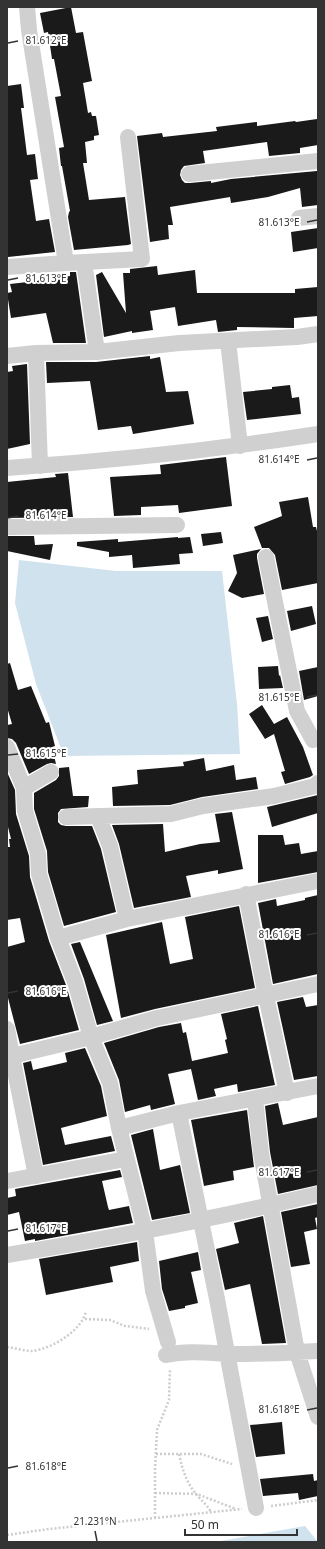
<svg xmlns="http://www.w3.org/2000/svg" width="325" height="1549" viewBox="0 0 325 1549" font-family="'Noto Sans',sans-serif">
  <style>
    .water { fill: #cfe2ee }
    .building { fill: #1a1a1a }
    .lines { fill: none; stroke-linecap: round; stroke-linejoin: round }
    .path { stroke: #cdcdcd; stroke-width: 2.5; stroke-dasharray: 2 2; stroke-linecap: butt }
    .street { stroke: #d0d0d0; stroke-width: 16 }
    .ticks { fill: none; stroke: #333; stroke-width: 1.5 }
    .ticks-label { font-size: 10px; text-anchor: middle; fill: #333; stroke: #fff; stroke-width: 4; stroke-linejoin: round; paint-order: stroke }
  </style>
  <rect width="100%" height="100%" fill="#fff"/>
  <!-- water -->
  <path class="water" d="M19,560l97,11h106l15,133 3,50 -176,2 -28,-72 -21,-81z
    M305,1526l13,16h-103z"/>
  <!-- building -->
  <path class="building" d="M71,7l5,26 7,-1 9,49 -9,2 5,30 3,-1 1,4h4l3,19 -5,1v4l-9,2 2,21h-4l6,37 36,-3 6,47 -3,1 -54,5 -6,-33 1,-5 1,-1 -8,-45h-1l-2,-18 5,-1 -9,-50 6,-1 -7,-37h-2l-4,-27 -4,1 -4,-20z
    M21,84l3,24h-3l6,47 8,-1 3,25 -8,1 6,41 13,-2 6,33 -47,5 -1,-10v-161z
    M317,119l1,26 -18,3v5l-31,3 -2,-14 -64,9 2,12 -21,3 -3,4 -1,5 2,5 3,3h5l21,-2v2l20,-4 86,-8 1,34 -16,2 -2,-19 -32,9 -37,6 -1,-6 -60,10 3,18h-5l1,14 -19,3 -13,-106 25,-3 1,4 54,-6 -1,-4 41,-5v4l38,-5 1,1z
    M318,228v20l-25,4 -2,-20z
    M157,266l1,9 37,-5 2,23h98v-4l23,-2v29l-24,2v10l-57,-1v3l-19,2 -2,-12 -38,6 -3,-19 -25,4 3,19 -21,3v-2l-28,6 -8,-62 6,-3 24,41 -3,-40h7v-4z
    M70,272h6l10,71h-33l-7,-30 -35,5 -4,-25 5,-1 -2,-8 53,-6v-1l7,-1z
    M150,356v3l10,-2 6,35 22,-1 6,33 -61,10 -2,-8 -33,4 -8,-49 -43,2 -1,-21h50z
    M27,364l3,80 -23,5v-77l6,-1 -1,-5z
    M290,385l2,13 7,-1 2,17 -54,6 -4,-28 29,-3v-2z
    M226,457l6,49 -53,7 -1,-8 -37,2v8l-27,1 -4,-39 51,-3 -1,-9z
    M68,473l5,44 -66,1v-36l49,-5 -1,-3z
    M308,497l5,30h3l2,8v48l-36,7 -7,-35 -6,-7h-7l-8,-21 28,-11 -3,-14z
    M221,532l2,11 -20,3 -2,-12z
    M7,536h27l1,9 18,-1 -3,16 -43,-9z
    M178,537v1l12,-1 3,16 -14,1 1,10 -47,4 -1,-13 -23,2v-5l-32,-6v-4l41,-3v3z
    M261,549l-4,5v4l7,36 -22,4 -14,-7 9,-18 -4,-18z
    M312,606l4,18 -25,7 -4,-20z
    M268,616l5,23 -11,3 -6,-24z
    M10,663l8,27 13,-4 15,37 3,-1 6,24 -3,1 4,17 -5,-1 -4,1 -18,10 -13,-31 -4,-4 -5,-1v-13l5,-1 -5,-17v-43z
    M278,666l1,10 1,-1 3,13 -24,1 -1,-22z
    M318,667v29l-14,4 -5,-29z
    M262,705l12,19 13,-7 16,30 10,28 -3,2 -25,7 -4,-12 4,-1 -11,-37 -9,5 -16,-25z
    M204,758l2,13 28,-6 2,15 20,-3 2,12 -56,8 -32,8 -57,1 -1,-19 26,-3 -1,-14 47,-4 -1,-4z
    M69,767l4,29h16l-1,11 -27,2 -3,4v9l3,3 5,1h26l9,23 15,63 -52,14 -16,-54 -1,-21 -13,-42v-16l22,-13 3,-4v-8z
    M7,772l8,18 1,24 13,42 1,21 19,64 17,44 13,45 -59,14 -13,-50v-47l18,-5 -5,-24 -13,2v-73h3l-1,-8h2l-4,-16z
    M318,795v18l-46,14 -5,-20z
    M232,812l11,57 -25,5v-4l-32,6 5,21 -57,11 -15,-64 -7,-19 51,-1 2,28 35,-8 20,-2 -5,-28z
    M258,835h25l2,10 14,-2 2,11 17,-3v21l-60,11z
    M318,895v79l-45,10 -15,-81 18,-4 1,7 28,-6v-2z
    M239,906l16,82 -100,21 -34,9 -15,-83 56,-13 8,42 23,-5 -8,-42z
    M80,942l33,79 -16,4 -13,-46 -13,-35z
    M303,997l3,10 12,-2v71l-24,4 -17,-78z
    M258,1006l17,79 -37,7 -1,-8 -23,5 2,7 -18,4 -7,-31 -23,5 7,30 -24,6 -1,-5 -25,7 -6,-32 -15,-37 55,-16 22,-4 2,10 3,-1 6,29 36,-8 -3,-13 2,-1 -6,-25z
    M85,1048l16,38 6,30 -46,12 4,17 46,-9 4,15 -72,14 -20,-102 8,-2 2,9 34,-8 -2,-9z
    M278,1103l5,22 35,-8v68l-40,9 -8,-42 -5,-46z
    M247,1110l7,57 -21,4 1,9 -30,6 -13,-66z
    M153,1129l7,41 20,-5 10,48 -38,7 -21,-85z
    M120,1170l2,7 -20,4 6,26 1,3 20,-4 4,17 -98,18v-2l-10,2 -6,-29 -12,3v-17l9,-2 -1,-7z
    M318,1204v13l-3,1 2,11 -13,3 6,32 -19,3 -10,-55z
    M263,1216l23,127 -24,1 -12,-60 -25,6 -9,-41 23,-6 -5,-20z
    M137,1242l2,19 -29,6 3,15 -67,13 -7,-36z
    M198,1252l3,18 -10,2 7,31 -13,3v2l-16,3 -7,-22 -3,-28z
    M282,1422l3,32 -29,3 -6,-32z
    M313,1474l1,7 4,-1v16l-19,4 -1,-7 -35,3 -3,-17z"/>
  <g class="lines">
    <!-- path -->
    <path class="path" d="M85,1319l25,1 15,6 24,3
      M7,1347c8,1 17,4 25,4 19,-2 50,-20 54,-40
      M156,1454h45l31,10
      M179,1454c3,13 6,25 14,36 5,8 13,13 18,22
      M155,1493l42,1 39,15
      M271,1506l47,-6
      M155,1518v-49l2,-39 12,-30 1,-31
      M7,1535l42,-6 193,-20"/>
    <!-- street -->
    <path class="street" d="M27,7l2,23 37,233
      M189,174l129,-13
      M299,218l19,-2
      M84,262l13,90
      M7,267l59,-4 76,-4 -14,-122
      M228,341l12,105
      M36,353l4,113
      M7,356l29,-3 61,-1 82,-9 118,-6 21,-3
      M7,468c104,-7 208,-18 311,-34
      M7,527l170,-2
      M266,557l31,154 16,29 5,-1
      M7,747l17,41 1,23 13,43 1,20 19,64 17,44 16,55 19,46 9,45 26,103 8,60 15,51
      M24,788l27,-16
      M98,816l12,30 17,73
      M66,817l105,-3 32,-8 71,-10 41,-10 3,-3
      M246,894l20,102 21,97
      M58,938l69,-19 191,-38
      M7,1029l5,27 79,-19 66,-19 161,-34
      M7,1057l5,-1 24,120
      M255,1099l6,54 36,199 21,-1
      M179,1113l38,186 39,209
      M119,1128l60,-15 139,-27
      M7,1181l119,-22
      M7,1255c104,-17 208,-36 311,-61
      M166,1355c22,-5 42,-2 64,-1 23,0 45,0 67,-2l21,65"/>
  </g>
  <!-- ticks -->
  <path class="ticks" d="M8,43l10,-2M307,222l10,-2M8,280l10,-2M307,460l10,-2M8,518l10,-2M307,697l10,-2M8,755l10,-1M307,935l10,-2M8,993l10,-2M307,1172l10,-2M8,1231l10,-2M307,1410l10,-2M8,1468l10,-2M95,1531l2,10"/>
  <g class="ticks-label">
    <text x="46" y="44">81.612°E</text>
    <text x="279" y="226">81.613°E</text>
    <text x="46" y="282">81.613°E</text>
    <text x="279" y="463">81.614°E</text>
    <text x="46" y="519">81.614°E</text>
    <text x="279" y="701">81.615°E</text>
    <text x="46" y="757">81.615°E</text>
    <text x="279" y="938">81.616°E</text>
    <text x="46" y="995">81.616°E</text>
    <text x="279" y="1176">81.617°E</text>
    <text x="46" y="1232">81.617°E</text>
    <text x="279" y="1413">81.618°E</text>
    <text x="46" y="1470">81.618°E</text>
    <text x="95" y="1525">21.231°N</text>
  </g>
  <!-- border -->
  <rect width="325" height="1549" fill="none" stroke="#333333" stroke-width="16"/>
  <!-- scale -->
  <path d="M185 1529v6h112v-6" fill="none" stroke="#333333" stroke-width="2"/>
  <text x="191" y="1529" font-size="12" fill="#333333" stroke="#ffffff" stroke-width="3" paint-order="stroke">50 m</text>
</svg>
